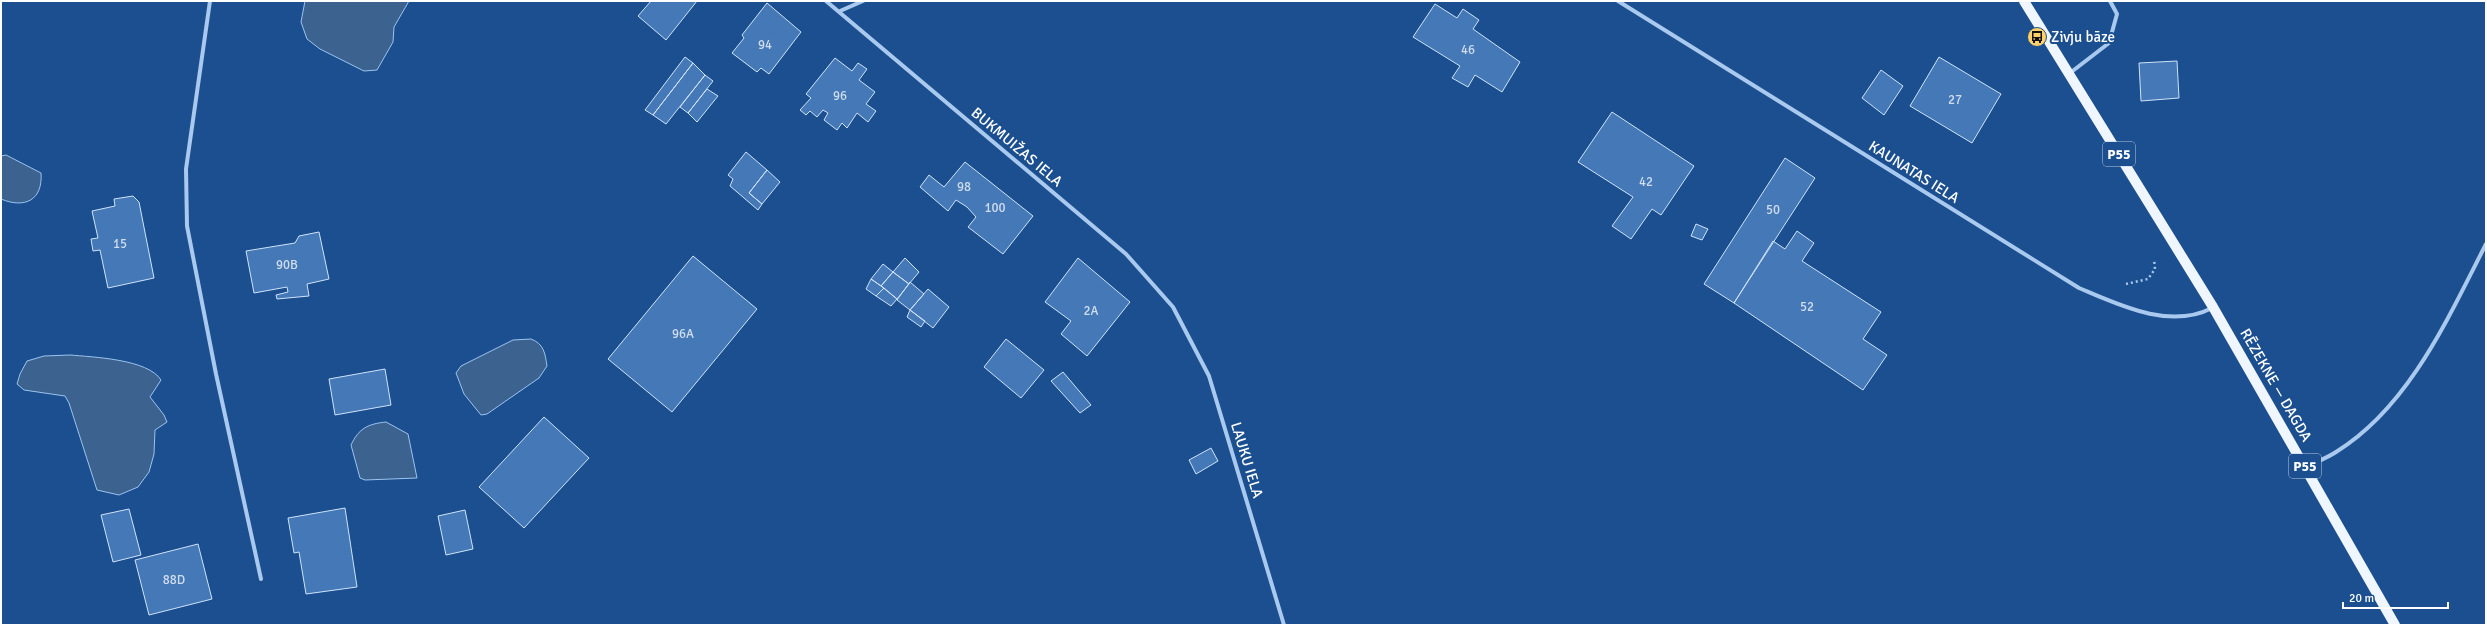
<svg xmlns="http://www.w3.org/2000/svg" width="2487" height="626" viewBox="0 0 2487 626" font-family="Signika,sans-serif">
  <style>
    .water { fill: #3c6290; stroke: #9cc4f0 }
    .building { fill: #4478b7; stroke: #cfe3fa }
    .lines { fill: none; stroke-linecap: round; stroke-linejoin: round }
    .path { stroke: #a9c9ee; stroke-width: 2.5; stroke-dasharray: 2 3; stroke-linecap: butt }
    .minor { stroke: #a9c9ee; stroke-width: 4 }
    .primary { stroke: #f0f6ff; stroke-width: 10 }
    .labels { text-anchor: middle; dominant-baseline: central; stroke-width: 4; stroke-linejoin: round; paint-order: stroke }
    .number-label { font-size: 13px; fill: #d0dded }
    .shield { fill: #1b4f8f; stroke: #bbcadd; stroke-width: 1 }
    .shield-label { font-size: 14px; font-weight: bold; fill: #fff }
    .poi-label { font-size: 15px; fill: #fff; stroke: #1b4f8f; text-anchor: start }
    .street-label { font-size: 15px; fill: #fff; stroke: #1b4f8f }
  </style>
  <rect width="100%" height="100%" fill="#1b4f8f"/>
  <!-- water -->
  <path class="water" d="M305,1h104l-15,26 -1,15 -16,28 -13,1 -44,-22 -13,-10 -6,-17z
    M6,155l35,18c2,27 -16,36 -40,26v-43z
    M531,339c13,5 14,14 16,27l-8,12 -52,36 -6,1 -17,-21 -8,-21 5,-7 52,-26z
    M70,355c22,2 78,4 91,25l-11,17 14,18 3,7 -12,8 -1,24 -5,18 -11,15 -19,8 -22,-5 -28,-87 -4,-7 -41,-6 -7,-6 3,-10 7,-13 17,-5z
    M386,422l22,12 9,44 -52,2 -5,-2 -9,-33c8,-17 17,-21 35,-23z"/>
  <!-- building -->
  <path class="building" d="M651,1h46l-31,39 -28,-24z
    M767,3l34,29 -32,42 -8,-6 -4,4 -25,-19 12,-15 -2,-3z
    M1435,4l22,14 6,-9 16,11 -6,9 47,33 -18,30 -27,-17 -7,12 -16,-9 8,-12 -47,-29z
    M685,57l8,6 -40,52 -8,-5z
    M1939,57l62,37 -29,49 -62,-37z
    M835,58l17,13 6,-8 9,6 -8,11 16,12 -9,12 10,7 -8,11 -11,-9 -10,15 -5,-5 -5,7 -13,-10 4,-7 -5,-3 -6,7 -7,-6 -4,4 -6,-5 11,-12 -5,-4z
    M2177,61l2,37 -38,3 -2,-38z
    M693,63l12,12 -39,49 -13,-9z
    M1881,70l22,16 -19,29 -22,-17z
    M705,75l8,6 -25,32 -8,-6z
    M707,89l11,7 -21,26 -9,-9z
    M1612,112l82,54 -33,49 -9,-6 -21,30 -19,-13 21,-29 -55,-35z
    M746,152l21,18 -18,23 13,11 -4,6 -28,-24 3,-7 -5,-4z
    M1785,158l30,20 -81,125 -30,-19z
    M965,162l68,54 -30,38 -35,-27 8,-10 -9,-10 -11,-7 -8,11 -28,-24 9,-12 15,12z
    M767,170l13,12 -18,22 -13,-11z
    M133,196l6,6 15,76 -46,10 -8,-38 -7,1 -2,-12 7,-1 -6,-27 23,-5 -1,-7z
    M1696,224l12,5 -6,11 -11,-4z
    M1797,231l17,12 -12,18 79,51 -18,27 24,16 -24,35 -129,-87 39,-62 12,8z
    M319,232l10,47 -22,5 2,12 -32,3 -1,-4 12,-3 -1,-5 -33,6 -8,-42 49,-8 4,-7z
    M693,256l64,53 -85,103 -64,-53z
    M905,258l14,14 -10,12 -16,-12z
    M1078,258l52,44 -43,54 -26,-22 10,-13 -26,-19z
    M883,264l10,8 -12,14 -10,-7z
    M893,272l16,12 -12,15 -16,-13z
    M871,279l13,9 -8,8 -10,-7z
    M910,282l14,12 -14,16 -13,-10z
    M884,288l13,11 -6,7 -15,-10z
    M928,289l21,18 -16,21 -23,-18z
    M910,310l15,11 -4,6 -14,-10z
    M1006,339l38,31 -23,28 -37,-31z
    M385,369l6,36 -56,10 -6,-36z
    M1063,372l28,33 -11,8 -29,-32z
    M544,417l45,41 -65,70 -45,-41z
    M1211,448l7,13 -22,13 -7,-14z
    M345,508l12,79 -51,7 -7,-42 -5,1 -6,-35z
    M129,509l12,46 -28,7 -12,-47z
    M465,510l8,39 -27,6 -8,-39z
    M198,544l14,55 -63,16 -14,-55z"/>
  <g class="lines">
    <!-- path -->
    <path class="path" d="M2126,284l22,-5 7,-10 -1,-10"/>
    <!-- minor -->
    <path class="minor" d="M210,1l-24,168 1,57 29,148 45,205
      M826,1l300,253 47,53 36,69 75,249
      M1618,1l461,287c40,17 91,42 133,20
      M840,11l23,-10
      M2070,73l39,-30 8,-29 -7,-13
      M2306,467c10,-5 21,-9 30,-15 73,-45 112,-134 150,-208"/>
    <!-- primary -->
    <path class="primary" d="M2024,1l189,306 182,318"/>
  </g>
  <!-- icons -->
  <defs>
    <g id="bus-disc" transform="scale(1)"><circle r="9.5" fill="#ffd166" stroke="#1b4f8f"/><path d="M-5-6H5V4H4V6H2V4H-2V6H-4V4H-5ZM-3.5-4V0h7V-4ZM-3.5 1.2v1.5H-2V1.2ZM2 1.2v1.5H3.5V1.2Z" fill="#111"/></g>
  </defs>
  <g fill-rule="evenodd">
    <use href="#bus-disc" x="2037" y="37"/>
  </g>
  <g class="labels">
    <!-- number labels -->
    <g class="number-label">
      <text x="765" y="45">94</text>
      <text x="1468" y="50">46</text>
      <text x="840" y="96">96</text>
      <text x="1955" y="100">27</text>
      <text x="1646" y="182">42</text>
      <text x="964" y="187">98</text>
      <text x="995" y="208">100</text>
      <text x="1773" y="210">50</text>
      <text x="120" y="244">15</text>
      <text x="287" y="265">90B</text>
      <text x="1807" y="307">52</text>
      <text x="1091" y="311">2A</text>
      <text x="683" y="334">96A</text>
      <text x="174" y="580">88D</text>
    </g>
    <!-- shield labels -->
    <g class="shield">
      <rect x="2103" y="142" width="32" height="24" rx="3"/>
      <rect x="2289" y="454" width="32" height="24" rx="3"/>
    </g>
    <g class="shield-label">
      <text x="2119" y="154">P55</text>
      <text x="2305" y="466">P55</text>
    </g>
    <!-- poi labels -->
    <g class="poi-label">
      <text x="2051" y="37">Zivju bāze</text>
    </g>
    <!-- street labels -->
    <g class="street-label">
      <text transform="translate(1017 147) rotate(40)">BUKMUIŽAS IELA</text>
      <text transform="translate(1914 172) rotate(32)">KAUNATAS IELA</text>
      <text transform="translate(2276 385) rotate(60)">RĒZEKNE — DAGDA</text>
      <text transform="translate(1247 460) rotate(73)">LAUKU IELA</text>
    </g>
  </g>
  <!-- border -->
  <rect width="2487" height="626" fill="none" stroke="#ffffff" stroke-width="4"/>
  <!-- scale -->
  <path d="M2343 602v6h105v-6" fill="none" stroke="#ffffff" stroke-width="2"/>
  <text x="2349" y="602" font-size="12" fill="#ffffff" stroke="#1b4f8f" stroke-width="3" paint-order="stroke">20 m</text>
</svg>
